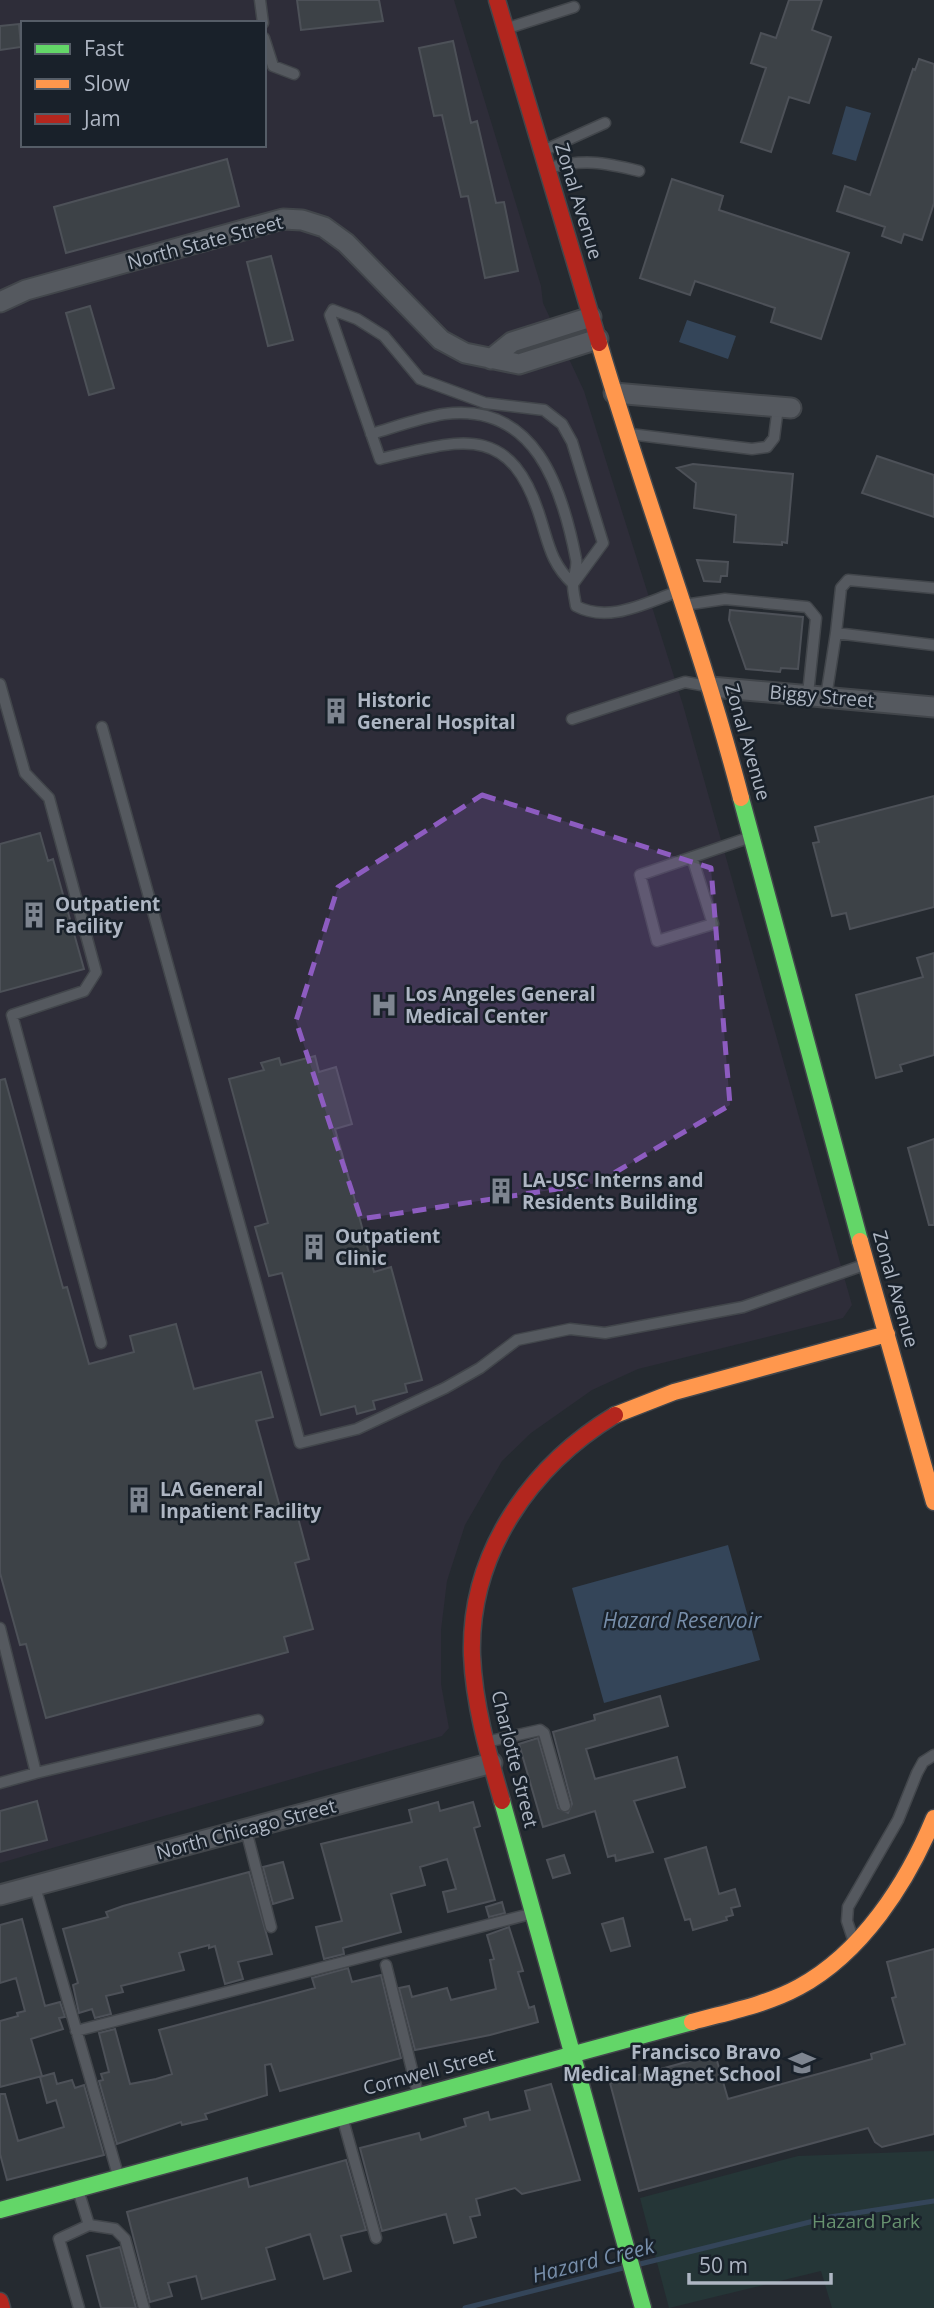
<svg xmlns="http://www.w3.org/2000/svg" width="934" height="2308" viewBox="0 0 934 2308" font-family="'Open Sans',sans-serif">
  <style>
    .medical { fill: #2e2d39; fill-rule: evenodd }
    .green { fill: #253637 }
    .water { fill: #344559 }
    .lines { fill: none; stroke-linecap: round; stroke-linejoin: round }
    .stream { stroke: #344559; stroke-width: 5 }
    .building { fill: #3d4247; stroke: #4d5158; stroke-width: 2 }
    .lane-casing { stroke: #42464b; stroke-width: 13 }
    .street-casing { stroke: #42464b; stroke-width: 23 }
    .fast-casing { stroke: #42464b; stroke-width: 19 }
    .slow-casing { stroke: #42464b; stroke-width: 19 }
    .jam-casing { stroke: #42464b; stroke-width: 19 }
    .lane { stroke: #55595f; stroke-width: 10 }
    .street { stroke: #55595f; stroke-width: 19 }
    .fast { stroke: #63d668; stroke-width: 16 }
    .slow { stroke: #ff974d; stroke-width: 16 }
    .jam { stroke: #b3261e; stroke-width: 16 }
    .marked { fill: #8d5cc0; fill-opacity: 0.2; stroke: #8d5cc0; stroke-width: 5; stroke-dasharray: 14 9; stroke-linejoin: round }
    .labels { text-anchor: middle; dominant-baseline: central; stroke-width: 5; stroke-linejoin: round; paint-order: stroke }
    .street-label { font-size: 19px; fill: #aeb6c3; stroke: #19212a }
    .poi-label { font-size: 19px; font-weight: bold; fill: #aeb6c3; stroke: #19212a; text-anchor: start }
    .park-label { font-size: 19px; fill: #67916f; stroke: #19212a }
    .water-label { font-size: 21px; font-style: italic; fill: #778eaa; stroke: #19212a }
  </style>
  <rect width="100%" height="100%" fill="#252a30"/>
  <!-- medical -->
  <path class="medical" d="M0,0h454l87,286 2,17 41,88 99,314 169,600 -9,13 -205,51 -46,21 -61,43 -29,28 -37,64 -18,56 -6,49v54l8,44 -7,8 -442,127zM23,23h241v122h-241z"/>
  <!-- green -->
  <path class="green" d="M934,2151v157h-102l-11,-37 -152,37 -29,-110 158,-42z"/>
  <!-- water -->
  <path class="water" d="M846,106l25,7 -15,48 -24,-7z
    M687,320l49,16 -8,23 -49,-17z
    M728,1545l32,115 -156,43 -32,-115z"/>
  <g class="lines">
    <!-- stream -->
    <path class="stream" d="M640,2264l190,-47 104,-16
      M465,2308l158,-40"/>
  </g>
  <!-- building -->
  <path class="building" d="M297,0h82l4,21 -82,9z
    M789,0h33l-10,30 19,7 -22,66 -20,-6 -18,55 -30,-10 25,-74 -15,-5 10,-30 15,5z
    M19,24l2,23 -21,3v-24z
    M453,41l18,82 6,-2 19,82 8,-1 14,69 -33,7 -17,-82 -7,1 -19,-82 -8,1 -15,-68z
    M919,59l15,5v139l-12,37 -18,-6 -3,9 -19,-7 3,-9 -48,-16 8,-25 25,9 43,-126 2,1z
    M227,159l12,47 -173,47 -12,-46z
    M672,179l51,17 -4,14 130,43 -28,86 -50,-17 4,-14 -80,-27 -5,14 -50,-17z
    M271,256l22,84 -25,6 -21,-84z
    M90,306l24,82 -25,7 -23,-82z
    M877,456l57,19v42l-72,-24z
    M693,464l100,10 -6,69 -5,-1v3l-48,-3 2,-27 -42,-7 2,-25 -19,-15z
    M697,560l31,2 -1,14h-6l-1,6 -16,-1z
    M730,610l73,7 -5,52 -17,-1 -1,4 -34,-3 -17,-49z
    M934,796v111l-84,22 -4,-16 -14,3 -19,-73 6,-1 -4,-15z
    M40,833l8,28 5,-2 31,110 -84,23v-148z
    M934,953v102l-34,10 2,6 -26,7 -20,-83 67,-18 -6,-19z
    M315,1056l4,16 17,-5 16,57 -17,5 13,46 26,97 17,-5 31,113 -17,4 2,8 -34,9 2,8 -18,5 -2,-8 -34,9 -39,-142 -13,3 -14,-49 13,-4 -39,-144 35,-9 -3,-7 18,-5 2,7z
    M5,1079l58,209 4,-1 22,77 45,-12 -4,-16 46,-12 18,65 67,-17 12,45 -17,4 27,97 14,-4 12,45 -14,4 18,66 -29,8 4,15 -242,66 -20,-74 -6,1 -20,-72v-493z
    M934,1139v86h-5l-21,-77z
    M660,1696l8,30 -82,23 9,30 82,-22 8,30 -51,14 19,51 -37,9 -1,-6 -7,2 -13,-46 -52,16 -24,-83 19,-6 20,70 10,5 4,-9 -19,-72 42,-12 -1,-5z
    M37,1801l10,39 -47,12v-41z
    M438,1802l2,9 33,-9 7,24 -6,2 21,72 -47,12 -5,-20 13,-3 -9,-30 -27,8 5,18 -34,9 10,38 -58,16 1,6 -20,5 -8,-32 26,-6 -21,-77 91,-22 -3,-12z
    M706,1847l13,47 16,-5 5,17 -9,2 2,7 -7,2 1,3 -34,10 -3,-11 -5,1 -20,-61z
    M564,1855l6,18 -17,5 -6,-18z
    M283,1862l10,36 -20,6 -10,-37z
    M249,1872l23,82 -34,8 5,17 -18,5 -10,-38 -6,2v-3l-30,8 5,17 -63,16 2,6 -17,4 5,18 -16,4 -3,-9 -13,4 -6,-28 5,-2 -15,-54 45,-12 -2,-5 17,-6z
    M502,1902l3,11 -16,4 -3,-10z
    M623,1918l7,28 -19,5 -9,-27z
    M22,1919l23,87 15,-4 5,15 -6,1 4,11 -32,10 11,37 -42,11v-66l18,-5 -1,-3 8,-2 -9,-33 -16,5v-58z
    M509,1927l14,44 -5,1 11,36 5,-2 4,16 -48,13 -75,15 -16,-62 10,-2 3,11 35,-9 4,12 45,-11 -6,-29 4,-1 -7,-24z
    M934,1949v185l-52,13 -7,-5 -7,-14 -229,63 -29,-108 105,-29 13,45 144,-40 -1,-5 34,-10 -13,-46 4,-1 -9,-35z
    M348,1968l4,14 29,-7 20,83 -121,33 -9,-27 -6,1 2,30 -62,19 2,5 -25,6 -1,-3 -64,22 -18,-63 4,-1 -2,-6 8,-2 -10,-39 16,-4 15,55 26,-5 16,-5 -13,-44 156,-42 -3,-10z
    M54,2073l3,11 15,-4 3,8 9,-3 20,70 -97,25 -7,-26v-60h5l13,47 46,-14 -8,-27 -9,3 -7,-26z
    M551,2084l29,96 -58,14 -7,-6 -39,11 4,16 -10,2 6,20 -22,6 -8,-29 -64,17 -22,-83 59,-15 2,7 45,-14 -2,-7 24,-7 2,8 40,-10 -5,-19z
    M346,2160l20,70 -25,6 10,35 -27,8 -14,-45 -44,14 9,31 -73,20 -6,-23 -28,7 4,13 -22,6 -23,-90 120,-34 2,9z
    M120,2247l16,61h-35l-14,-52z"/>
  <g class="lines">
    <!-- lane casing -->
    <g class="lane-casing">
      <path id="lane" d="M260,0l3,23
        M508,28l66,-21
        M264,38l9,28 21,8
        M545,150l60,-27
        M548,168c36,-9 54,-6 91,3
        M333,310l24,9 27,17 36,43 65,24 59,7 18,14 10,18 31,101 -30,41c-22,-21 -24,-39 -33,-67 -30,-96 -80,-77 -160,-58l-50,-144z
        M371,434c24,-7 48,-16 73,-20 91,-12 118,73 132,145 2,8 -3,17 -3,26 0,7 2,14 3,21 32,17 67,-2 98,-13
        M630,434l122,15 15,-2 7,-9 4,-31
        M684,605l41,-6 82,8 9,11 -8,76
        M836,633l5,-45 7,-8 86,8
        M0,684l25,89 24,25 47,174 -12,19 -72,24 89,328
        M826,697l10,-64 98,12
        M572,719l113,-37 22,4
        M102,727l198,716 57,-14 88,-41 35,-20 37,-28 53,-11 35,4 138,-26 121,-42
        M692,857l21,67 -56,17 -17,-66 108,-37
        M0,1628l36,145 -36,10
        M486,1742l54,-12 4,3 21,73
        M36,1773l222,-53
        M246,1830l25,97
        M35,1887l83,288
        M853,1939l-6,-18 1,-14 50,-87 19,-47 6,-11 11,-7
        M386,1965l32,129
        M76,2031l454,-117
        M343,2120l33,118
        M78,2190l11,35 -30,14 20,69
        M89,2225l26,4 10,10 19,69"/>
    </g>
    <!-- street casing -->
    <g class="street-casing">
      <path id="street" d="M0,302l26,-12 257,-71 19,1 22,7 22,16 95,97 24,13 54,11 79,-25
        M491,359l21,-17 79,-25
        M614,393l177,15
        M711,687l223,20
        M0,1895l492,-132"/>
    </g>
    <!-- fast casing -->
    <g class="fast-casing">
      <path id="fast" d="M741,798l119,443
        M502,1801l141,507
        M0,2210l692,-188"/>
    </g>
    <!-- slow casing -->
    <g class="slow-casing">
      <path id="slow" d="M599,343c45,153 102,301 142,455
        M860,1241l74,261
        M615,1415l59,-23 213,-58
        M692,2022c36,-10 74,-17 107,-35 63,-34 108,-104 135,-169"/>
    </g>
    <!-- jam casing -->
    <g class="jam-casing">
      <path id="jam" d="M497,0l102,343
        M502,1801c-14,-48 -28,-96 -30,-146 -3,-102 59,-189 143,-240
        M0,2301l2,7"/>
    </g>
    <!-- lane -->
    <use href="#lane" class="lane"/>
    <!-- street -->
    <use href="#street" class="street"/>
    <!-- fast -->
    <use href="#fast" class="fast"/>
    <!-- slow -->
    <use href="#slow" class="slow"/>
    <!-- jam -->
    <use href="#jam" class="jam"/>
  </g>
  <!-- marked area -->
  <path class="marked" d="M482,795l229,73 19,237 -133,78 -236,36 -65,-198 42,-134z"/>
  <!-- icons -->
  <defs>
    <g id="building-bare" transform="scale(2.1)"><path d="M-4-6H4V6H1V3H-1V6H-4ZM-2.5-4.3h1.7v1.8h-1.7ZM.8-4.3h1.7v1.8H.8ZM-2.5-1h1.7V.8h-1.7ZM.8-1h1.7V.8H.8Z" fill="#7e8590" stroke="#19212a" stroke-width="2.5" paint-order="stroke"/></g>
    <g id="hospital-bare" transform="scale(2.1)"><path d="M-5-5h3v3.5h4V-5h3V5h-3V1.5h-4V5h-3Z" fill="#7e8590" stroke="#19212a" stroke-width="2.5" paint-order="stroke"/></g>
    <g id="school-bare" transform="scale(2.1)"><path d="M0-5L7-2L0 1L-7-2ZM-4 1L0 2.5L4 1V4Q0 6-4 4Z" fill="#7e8590" stroke="#19212a" stroke-width="2.5" paint-order="stroke"/></g>
  </defs>
  <g fill-rule="evenodd">
    <use href="#building-bare" x="336" y="711"/>
    <use href="#building-bare" x="34" y="915"/>
    <use href="#hospital-bare" x="384" y="1005"/>
    <use href="#building-bare" x="501" y="1191"/>
    <use href="#building-bare" x="314" y="1247"/>
    <use href="#building-bare" x="139" y="1500"/>
    <use href="#school-bare" x="802" y="2063"/>
  </g>
  <g class="labels">
    <!-- street labels -->
    <g class="street-label">
      <text transform="translate(579 201) rotate(73)">Zonal Avenue</text>
      <text transform="translate(205 242) rotate(-15)">North State Street</text>
      <text transform="translate(822 696) rotate(5)">Biggy Street</text>
      <text transform="translate(748 742) rotate(74)">Zonal Avenue</text>
      <text transform="translate(896 1289) rotate(74)">Zonal Avenue</text>
      <text transform="translate(515 1759) rotate(76)">Charlotte Street</text>
      <text transform="translate(246 1829) rotate(-15)">North Chicago Street</text>
      <text transform="translate(429 2071) rotate(-15)">Cornwell Street</text>
    </g>
    <!-- poi labels -->
    <g class="poi-label">
      <text x="357" y="700">Historic<tspan x="357" dy="22">General Hospital</tspan></text>
      <text x="55" y="904">Outpatient<tspan x="55" dy="22">Facility</tspan></text>
      <text x="405" y="994">Los Angeles General<tspan x="405" dy="22">Medical Center</tspan></text>
      <text x="522" y="1180">LA-USC Interns and<tspan x="522" dy="22">Residents Building</tspan></text>
      <text x="335" y="1236">Outpatient<tspan x="335" dy="22">Clinic</tspan></text>
      <text x="160" y="1489">LA General<tspan x="160" dy="22">Inpatient Facility</tspan></text>
      <text x="781" y="2052" text-anchor="end">Francisco Bravo<tspan x="781" dy="22">Medical Magnet School</tspan></text>
    </g>
    <!-- park labels -->
    <g class="park-label">
      <text x="866" y="2221">Hazard Park</text>
    </g>
    <!-- water labels -->
    <g class="water-label">
      <text x="682" y="1620">Hazard Reservoir</text>
      <text transform="translate(593 2260) rotate(-14)">Hazard Creek</text>
    </g>
  </g>
  <!-- legend -->
  <rect x="21" y="21" width="245" height="126" fill="#19212a" stroke="#555d67" stroke-width="2"/>
  <rect x="35" y="44" width="35" height="10" fill="#63d668" stroke="#555d67" stroke-width="2"/>
  <text x="84" y="56" font-size="21" fill="#aeb6c3">Fast</text>
  <rect x="35" y="79" width="35" height="10" fill="#ff974d" stroke="#555d67" stroke-width="2"/>
  <text x="84" y="91" font-size="21" fill="#aeb6c3">Slow</text>
  <rect x="35" y="114" width="35" height="10" fill="#b3261e" stroke="#555d67" stroke-width="2"/>
  <text x="84" y="126" font-size="21" fill="#aeb6c3">Jam</text>
  <!-- scale -->
  <path d="M689 2273v10h142v-10" fill="none" stroke="#aeb6c3" stroke-width="3.5"/>
  <text x="699" y="2273" font-size="21" fill="#aeb6c3" stroke="#19212a" stroke-width="5" paint-order="stroke">50 m</text>
</svg>
